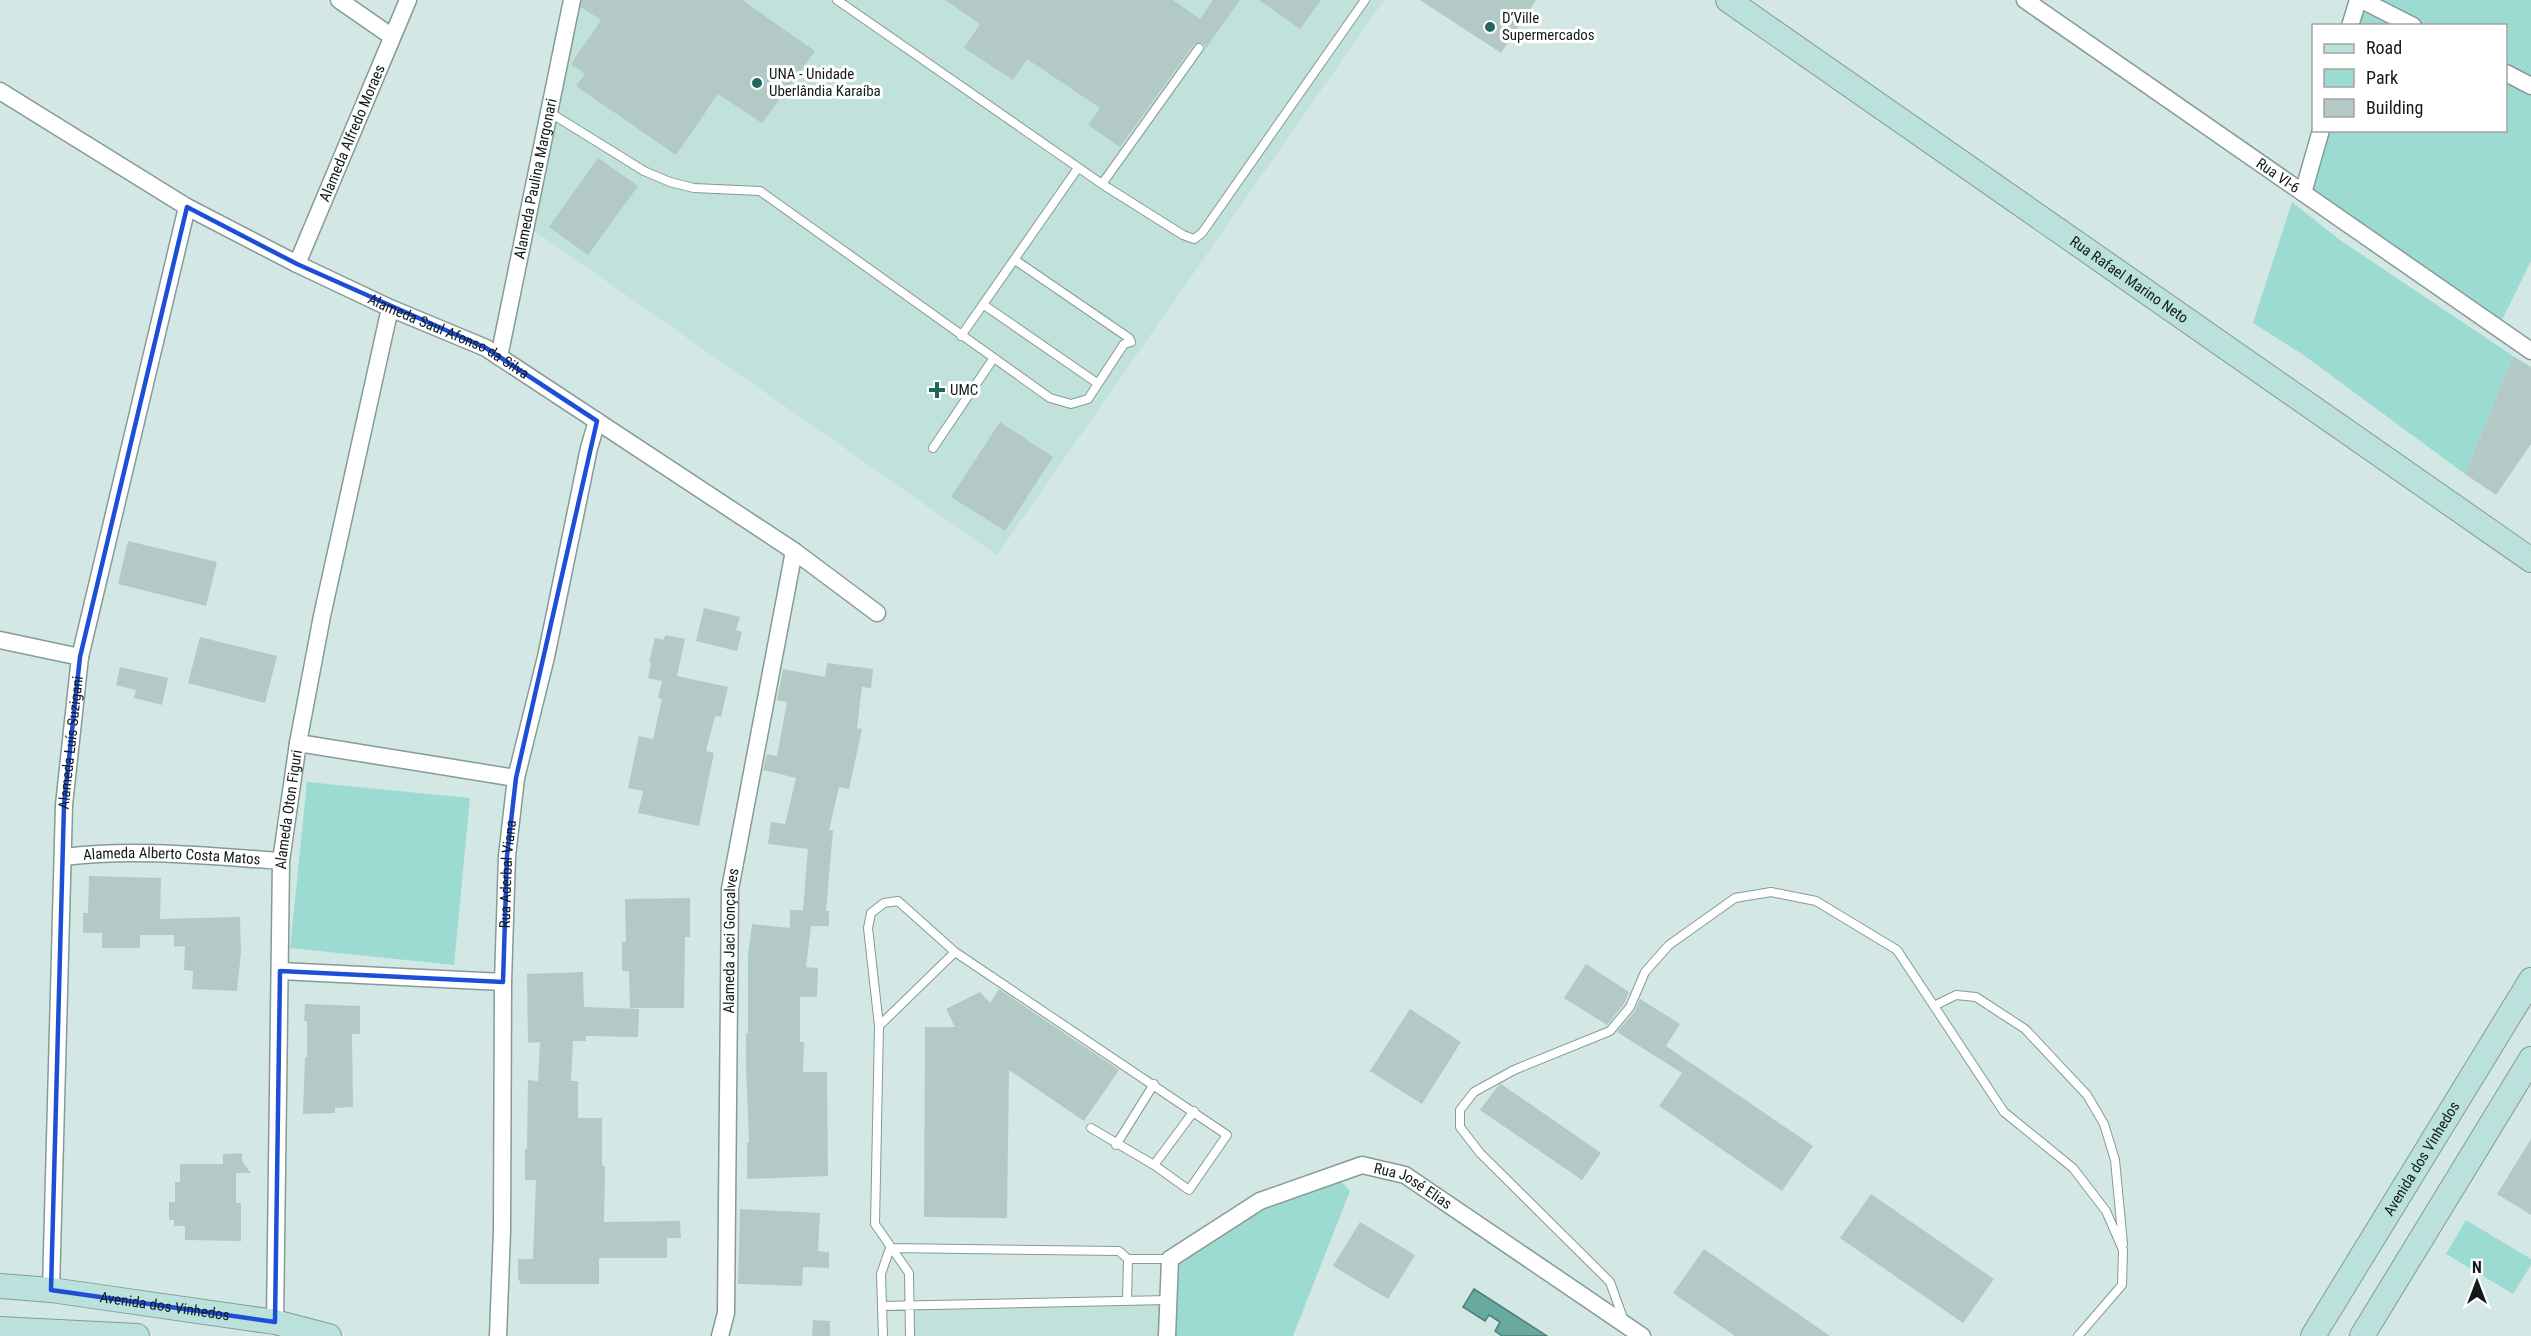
<svg xmlns="http://www.w3.org/2000/svg" width="2531" height="1336" viewBox="0 0 2531 1336" font-family="'Roboto Condensed',sans-serif">
  <style>
    .built { fill: #c1e1db }
    .green { fill: #9cdbd1 }
    .water { fill: #68a9a0; stroke: #4e7e78; stroke-width: 1.5 }
    .building { fill: #b3c9c5 }
    .lines { fill: none; stroke-linecap: round; stroke-linejoin: round }
    .lane-casing { stroke: #869a96; stroke-width: 10 }
    .street-casing { stroke: #869a96; stroke-width: 19 }
    .secondary-casing { stroke: #869a96; stroke-width: 26 }
    .lane { stroke: #fff; stroke-width: 8 }
    .street { stroke: #fff; stroke-width: 16 }
    .secondary { stroke: #bbe1dd; stroke-width: 24 }
    .marked { fill: none; stroke: #1d4ed8; stroke-width: 4.5; stroke-linejoin: round }
    .poi-dot { fill: #1d675e; stroke: #fff; stroke-width: 2 }
    .labels { text-anchor: middle; dominant-baseline: central; stroke-width: 6; stroke-linejoin: round; paint-order: stroke }
    .poi-label { font-size: 15px; fill: #131a19; stroke: #fff; text-anchor: start }
    .street-label { font-size: 15px; fill: #131a19; stroke: #fff }
  </style>
  <rect width="100%" height="100%" fill="#d3e8e5"/>
  <!-- built -->
  <path class="built" d="M572,0h812l-387,555 -471,-330z
    M1168,1300l-1,36h-257l-1,-31z"/>
  <!-- green -->
  <path class="green" d="M2367,0h164v261l-29,59 -190,-131 17,-58 177,-1v-104l-146,-1z
    M2292,202l48,38 173,116 -48,118 -163,-120 -49,-31z
    M307,782l163,16 -16,167 -164,-17z
    M1336,1176l14,15 -57,145h-126l3,-77 90,-58z
    M2466,1220l65,39v6l-18,29 -67,-40z"/>
  <!-- water -->
  <path class="water" d="M1474,1289l73,47h-45l-7,-5 5,-9 -11,-7 -4,6 -22,-14z"/>
  <!-- building -->
  <path class="building" d="M582,0h160l73,51 -53,72 -44,-29 -42,61 -100,-69 9,-12 -14,-10 30,-44 -20,-13z
    M945,0h228l27,19 13,-19h27l-36,51 1,-5 -3,-3 -8,1 -74,103 -32,-22 12,-17 -73,-49 -14,21 -49,-32 16,-24z
    M1259,0h62l-21,29z
    M1420,0h116l-35,53z
    M598,158l40,28 -50,69 -39,-28z
    M2513,356l18,11v77l-35,51 -31,-21z
    M1000,422l53,35 -48,74 -54,-34z
    M128,541l89,21 -11,44 -88,-22z
    M704,608l36,9 -4,13 6,2 -5,19 -41,-10z
    M665,635l20,4 -8,37 51,11 -7,30 -6,-1 -9,35 8,2 -15,73 -61,-13 5,-22 -15,-3 11,-52 14,3 9,-40 -4,-1 4,-17 -14,-3 3,-15 -2,-1 6,-24 9,2z
    M200,637l77,19 -12,47 -77,-20z
    M827,663l46,6 -2,19 -9,-1 -5,41 5,1 -13,60 -10,-2 -10,43h4l-7,81h3v15h-18l-5,41 12,1 -1,29h-17v45h4l-1,30h24l1,104 -81,3v-36h2l-3,-76v-34h2v-78l4,-31 38,4v-18h13l5,-61 -40,-5 3,-22 14,2 11,-46 -33,-8 4,-16 10,2 10,-54 -10,-2 6,-31 42,8z
    M120,667l48,11 -6,27 -28,-7 2,-8 -20,-5z
    M89,876l72,2 -1,41 80,-2 1,35 -4,39 -45,-2 1,-18 -9,-1 1,-24 -11,1v-12h-34v13h-38v-15h-19v-20h5z
    M690,898v39h-5l-1,71h-54l-1,-37h-7v-29h4l-1,-43z
    M1586,964l43,28 -5,12 -17,21 -43,-27z
    M583,972l1,35 55,2 -1,28 -52,-1v5h-13l-2,40h7v37h24v48h3l-1,56 76,-1 1,17h-14v20h-68v26h-78l-3,-6v-19h15l3,-79h-11v-31h2l1,-69 10,1 2,-39 -12,1 -1,-69z
    M999,989l120,81 -35,51 -75,-51 -2,148 -83,-1 1,-190h30l-9,-18 34,-17 10,11z
    M1640,999l40,25 -14,22 147,100 -31,45 -123,-85 23,-33 -65,-41 18,-21z
    M305,1004l55,2v28h-8l1,73 -18,1v5l-32,1 2,-57h2v-36h-3z
    M1410,1009l51,33 -39,62 -52,-33z
    M1501,1084l100,69 -19,27 -102,-70 17,-23z
    M2531,1139v76l-34,-21z
    M242,1153v8l9,12h-15v30h5v38l-56,-1v-14h-11v-6h-5v-18h6v-20h5v-18h43v-10z
    M1871,1194l123,85 -31,44 -123,-85z
    M740,1209l80,4 -2,38 11,1v16l-26,-1 -1,19 -64,-2z
    M1360,1222l55,33 -27,44 -55,-33z
    M1704,1249l126,87h-95l-62,-43z
    M813,1320l17,1v15h-18z"/>
  <g class="lines">
    <!-- lane casing -->
    <g class="lane-casing">
      <path id="lane" d="M837,0l265,184 81,51 11,4 8,-6 163,-233
        M549,112l95,59 26,11 24,6 66,3 290,207 21,6 17,-5 36,-55 7,-2 -2,-4 -114,-78
        M1102,184l97,-136
        M984,305l113,78
        M961,336l117,-168
        M933,448l60,-89
        M1934,1006l22,-11 20,2 49,32 62,66 17,29 11,36 8,84
        M879,1026l-11,-98 3,-15 13,-10 14,-2 57,51
        M1116,1145l38,-61
        M1154,1165l40,-54
        M890,1248l229,3 9,8 -1,41
        M1128,1259h42
        M882,1306l286,-6
        M1624,1321l-14,-39 -130,-129 -20,-26v-17l14,-18 40,-22 96,-39 20,-24 15,-35 24,-27 66,-47 36,-6 45,9 81,49 107,162 69,56 33,43 17,39 -1,35 -44,51
        M883,1336l-2,-62 9,-26
        M910,1336l-1,-63 -34,-49 4,-198 76,-74 272,183 -38,55 -35,-25 -63,-37"/>
    </g>
    <!-- street casing -->
    <g class="street-casing">
      <g id="street">
        <path d="M339,0l52,36"/>
        <path id="s1" d="M2025,0l506,351"/>
        <path d="M2362,0l51,26"/>
        <path d="M2350,26l8,-26"/>
        <path d="M2506,73l25,13"/>
        <path id="s2" d="M0,91l187,116 110,57 93,44 96,40 308,203 83,62"/>
        <path d="M2303,193l18,-63"/>
        <path id="s3" d="M297,264l111,-264"/>
        <path id="s4" d="M499,357l73,-357"/>
        <path d="M0,640l80,17"/>
        <path d="M298,743l218,35"/>
        <path id="s5" d="M64,857c71,-9 145,-1 217,4"/>
        <path d="M280,971l223,11"/>
        <path id="s6" d="M51,1290l13,-485 16,-148 107,-450"/>
        <path id="s7" d="M275,1322l6,-461 17,-118 24,-127 68,-308"/>
        <path id="s8" d="M498,1336l4,-105 1,-249 4,-126 9,-78 30,-121 43,-209 8,-27"/>
        <path id="s9" d="M720,1336l6,-23 4,-424 64,-338"/>
        <path id="s10" d="M1167,1336l3,-77 90,-58 102,-36 43,10 237,161"/>
      </g>
    </g>
    <!-- secondary casing -->
    <g class="secondary-casing">
      <g id="secondary">
        <path id="s11" d="M1728,0l803,560"/>
        <path id="s12" d="M0,1286l51,4 224,32 54,14"/>
        <path d="M0,1329l137,7"/>
        <path id="s13" d="M2313,1336l218,-356"/>
        <path d="M2362,1336l169,-277"/>
      </g>
    </g>
    <!-- lane -->
    <use href="#lane" class="lane"/>
    <!-- street -->
    <use href="#street" class="street"/>
    <!-- secondary -->
    <use href="#secondary" class="secondary"/>
  </g>
  <!-- marked area -->
  <path class="marked" d="M187,207l110,57 189,84 111,73 -81,357 -9,78 -4,126 -223,-11 -5,351 -224,-32 13,-485 16,-148z"/>
  <!-- markers -->
  <g class="poi-dot">
    <circle cx="1490" cy="27" r="6"/>
    <circle cx="757" cy="83" r="6"/>
    <path d="M934 381h6v6h6v6h-6v6h-6v-6h-6v-6h6z"/>
  </g>
  <g class="labels">
    <!-- poi labels -->
    <g class="poi-label">
      <text x="1502" y="18">D’Ville<tspan x="1502" dy="17">Supermercados</tspan></text>
      <text x="769" y="74">UNA - Unidade<tspan x="769" dy="17">Uberlândia Karaíba</tspan></text>
      <text x="950" y="390">UMC</text>
    </g>
    <!-- street labels -->
    <g class="street-label">
      <text stroke="none"><textPath href="#s3" startOffset="142">Alameda Alfredo Moraes</textPath></text>
      <text stroke="none"><textPath href="#s1" startOffset="308">Rua VI-6</textPath></text>
      <text stroke="none"><textPath href="#s4" startOffset="182">Alameda Paulina Margonari</textPath></text>
      <text stroke="none"><textPath href="#s11" startOffset="489">Rua Rafael Marino Neto</textPath></text>
      <text stroke="none"><textPath href="#s2" startOffset="512">Alameda Saul Afonso da Silva</textPath></text>
      <text stroke="none"><textPath href="#s6" startOffset="548">Alameda Luís Suzigani</textPath></text>
      <text stroke="none"><textPath href="#s7" startOffset="513">Alameda Oton Figuri</textPath></text>
      <text stroke="none"><textPath href="#s5" startOffset="108">Alameda Alberto Costa Matos</textPath></text>
      <text stroke="none"><textPath href="#s8" startOffset="462">Rua Aderbal Viana</textPath></text>
      <text stroke="none"><textPath href="#s9" startOffset="396">Alameda Jaci Gonçalves</textPath></text>
      <text stroke="none"><textPath href="#s13" startOffset="208">Avenida dos Vinhedos</textPath></text>
      <text stroke="none"><textPath href="#s10" startOffset="348">Rua José Elias</textPath></text>
      <text stroke="none"><textPath href="#s12" startOffset="166">Avenida dos Vinhedos</textPath></text>
    </g>
  </g>
  <!-- legend -->
  <rect x="2312" y="24" width="195" height="108" fill="#ffffff" stroke="#a1a3a3" stroke-width="1.5"/>
  <rect x="2324" y="44" width="30" height="9" fill="#bbe1dd" stroke="#a1a3a3" stroke-width="1.5"/>
  <text x="2366" y="54" font-size="18" fill="#131a19">Road</text>
  <rect x="2324" y="69" width="30" height="18" fill="#9cdbd1" stroke="#a1a3a3" stroke-width="1.5"/>
  <text x="2366" y="84" font-size="18" fill="#131a19">Park</text>
  <rect x="2324" y="99" width="30" height="18" fill="#b3c9c5" stroke="#a1a3a3" stroke-width="1.5"/>
  <text x="2366" y="114" font-size="18" fill="#131a19">Building</text>
  <!-- north arrow -->
  <g transform="translate(2477 1282)" stroke="#ffffff" stroke-width="4.5" paint-order="stroke">
  <path d="M0-4.5L10 22L0 15L-10 22Z" fill="#131a19"/>
  <text y="-9" font-size="16" font-weight="bold" text-anchor="middle" fill="#131a19">N</text>
  </g>
</svg>
